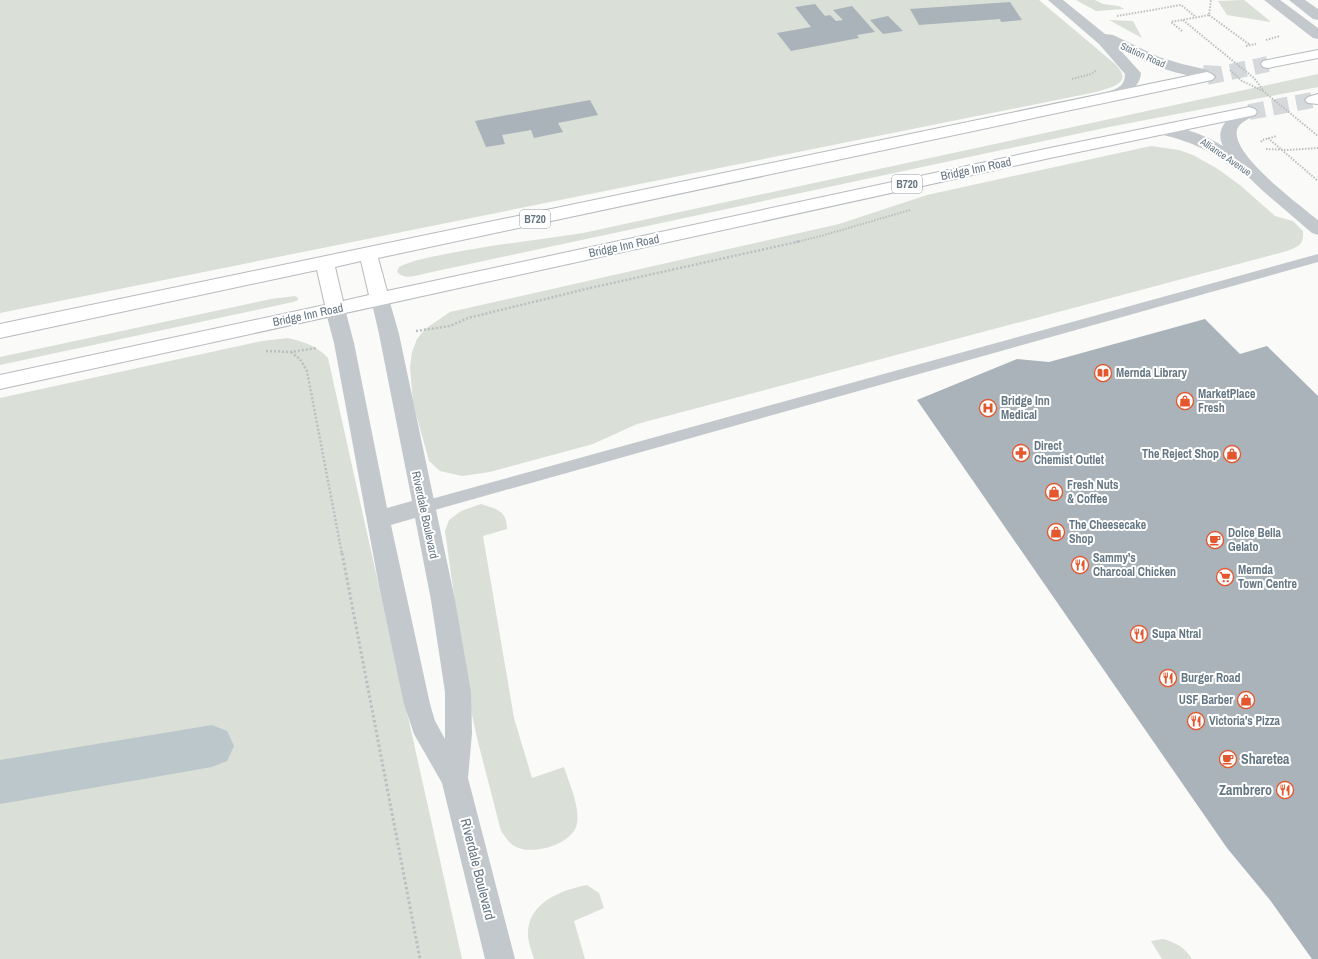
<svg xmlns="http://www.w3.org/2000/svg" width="1318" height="959" viewBox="0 0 1318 959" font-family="'Archivo Narrow',sans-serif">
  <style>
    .green { fill: #dadfd7 }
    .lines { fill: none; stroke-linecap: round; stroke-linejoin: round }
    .canal { fill: #bbc7cb; fill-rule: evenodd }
    .building { fill: #aab3b9 }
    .minor-tunnel { stroke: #d5d9db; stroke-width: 16; stroke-dasharray: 16 8; stroke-linecap: butt }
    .primary-tunnel { stroke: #d5d9db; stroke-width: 16; stroke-dasharray: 16 8; stroke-linecap: butt }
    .primary-casing { stroke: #b5babe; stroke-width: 2 }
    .path-far2 { stroke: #bbbfc2; stroke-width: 2; stroke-dasharray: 1.5 1.5; stroke-linecap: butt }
    .path-far1 { stroke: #bbbfc2; stroke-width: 2.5; stroke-dasharray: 2 2; stroke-linecap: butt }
    .path { stroke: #bbbfc2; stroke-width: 3; stroke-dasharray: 2.5 2.5; stroke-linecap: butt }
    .service { fill: #c3c8cc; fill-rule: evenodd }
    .minor { fill: #c3c8cc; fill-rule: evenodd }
    .primary { fill: #fff; fill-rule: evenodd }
    .path-bridge { stroke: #bbbfc2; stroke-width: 2; stroke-dasharray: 1.5 1.5; stroke-linecap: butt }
    .labels { text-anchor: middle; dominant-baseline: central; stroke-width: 4; stroke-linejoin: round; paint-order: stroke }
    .far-street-label { font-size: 10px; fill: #657683; stroke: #fff }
    .shield { fill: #fff; stroke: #939fa8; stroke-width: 1 }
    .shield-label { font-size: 11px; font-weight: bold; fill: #657683 }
    .street-label { font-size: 12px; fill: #657683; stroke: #fff }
    .poi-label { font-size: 12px; font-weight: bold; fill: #657683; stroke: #fff; text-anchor: start }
    .near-poi-label { font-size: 14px; font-weight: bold; fill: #657683; stroke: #fff; text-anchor: start }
    .near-street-label { font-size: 14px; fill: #657683; stroke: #fff }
  </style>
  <rect width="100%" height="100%" fill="#fafaf8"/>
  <!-- green -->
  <path class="green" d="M0,0h1039l76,64c19,19 -2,23 -19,28l-1096,221z
    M1076,0h19l8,4 16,2 5,3 -28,2z
    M1244,0l26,21v1l-43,-7 -9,-14z
    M1109,20l24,1 9,17z
    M1318,74v13l-209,40 -686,147c-9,2 -18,6 -26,-2l2,-5c14,-7 32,-10 47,-13 45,-9 91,-14 137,-21z
    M1151,146l28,4 14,5 25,14 23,17 34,30 18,5 10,10c1,14 -4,15 -16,20l-650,173 -44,20 -103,28 -28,4 -22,-5 -11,-10 -16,-58 -3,-36 2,-15 5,-13 8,-10 25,-17 389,-88 88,-29z
    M295,296l3,2v2l-5,2 -293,63v-8l271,-58z
    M288,338c17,4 29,8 40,20l134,601h-462v-561l262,-57z
    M481,504c16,5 26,7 26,25l-24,7 31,182 18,60 32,-11c5,16 18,44 12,60 -7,18 -41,27 -57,21 -9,-3 -13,-10 -18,-17l-24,-93 -9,-42 -23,-165 4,-11 12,-9z
    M587,885l12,8 5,15 -30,13 11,38h-51c-2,-7 -6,-17 -6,-24 -1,-32 33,-45 59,-50z
    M1163,939c14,4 21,8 29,20h-30l-11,-18z"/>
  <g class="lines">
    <!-- canal -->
    <path class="canal" d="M212,725l15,6 7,15 -7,15 -15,6 -212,37v-44z"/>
  </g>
  <!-- building -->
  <path class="building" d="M1010,2l12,18 -21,2 -1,-3 -81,6 -9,-16z
    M815,4l10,12 5,-1 6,6 7,-1 -10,-10 19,-4 23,26 -18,3 2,3 -68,13 -14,-18 34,-6 -16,-20z
    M888,16l15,15 -20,3 -13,-14z
    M590,100l8,15 -40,8 5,9 -29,6 -3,-8 -29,5 3,9 -19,3 -11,-26z
    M1205,319l35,35 27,-8 51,50v563h-6l-42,-59 -43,-52 -310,-448 100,-41 32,3z"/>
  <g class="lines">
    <!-- minor-tunnel -->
    <path class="minor-tunnel" d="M1203,73l17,1"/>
    <!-- primary-tunnel -->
    <path class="primary-tunnel" d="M1207,77l61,-13
      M1249,112l64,-12"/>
    <!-- primary casing -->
    <g class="primary-casing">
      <path id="primary" d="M1318,50v8l-50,10 -5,-1 -2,-3 2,-3z
        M1207,72l5,2 3,3 -3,3 -834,178 9,33 663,-143 199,-41 6,2 2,3 -2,3 -205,43 -1050,231v-14l325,-70 -8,-35 -317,68v-14zM361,261l8,34 -26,6 -8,-34z
        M1318,94v10l-10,-1 -3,-3 3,-3z"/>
    </g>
    <!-- path-far2 -->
    <path class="path-far2" d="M1209,15l41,30
      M1117,16l64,-11 15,12
      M1183,20l23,19
      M1182,31l-11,-9 38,-7 2,-15
      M1266,40l14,-4
      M1246,46l10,-2
      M1072,79l19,-5 6,-4
      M1268,138l50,43
      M1261,142l1,-2 15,-4
      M1266,149l22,1 30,-2
      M796,242l25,-6 89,-26"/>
    <!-- path-far1 -->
    <path class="path-far1" d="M416,331l34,-5 18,-8 122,-30 211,-47
      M266,351l25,1 26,-4
      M291,352l9,7 7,12 35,183"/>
    <!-- path -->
    <path class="path" d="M342,553l78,406"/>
    <!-- service -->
    <path class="service" d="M1318,254v8l-894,251 -5,-2 -3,-4 3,-4 5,-2z"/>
    <!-- minor -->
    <path class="minor" d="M1048,0h15l42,34 8,1 46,22 23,7 26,6 3,3 -3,3c-20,5 -68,-16 -87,-25l20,22c-1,20 -33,34 -49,30l-3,-3c9,-12 36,-4 36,-26l-26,-30z
      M1264,0h16l38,28v11l-5,-1z
      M1289,0h16l13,9v11l-5,-1z
      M1249,107l6,2 2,3c-5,7 -18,9 -20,18 -6,25 63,75 81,90v15l-6,-2 -49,-42 -22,-21 -7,-1c-29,-22 -43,-27 -78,-36l-2,-3 2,-3c18,-5 51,9 67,19 -10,-18 10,-35 26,-39z
      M380,293l7,1 2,5 10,35 56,266 16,92 1,41 -4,45 47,181h-30l-43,-176 -28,-49 -10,-30 -25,-118 -45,-243 -9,-34 3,-5 7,-2 7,2 3,5 9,34 33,165 25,-7 -33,-167 -8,-35 2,-5zM415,518l16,82 14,92v47l-10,-18 -5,-17 -39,-179z"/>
    <!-- primary -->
    <use href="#primary" class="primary"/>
    <!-- path-bridge -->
    <path class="path-bridge" d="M1206,39l48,39 9,12
      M1230,70l12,11 21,10 55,45"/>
  </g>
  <!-- icons -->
  <defs>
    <g id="library-ring" transform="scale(0.9)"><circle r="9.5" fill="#fff" stroke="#e4572e" stroke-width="1.5"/><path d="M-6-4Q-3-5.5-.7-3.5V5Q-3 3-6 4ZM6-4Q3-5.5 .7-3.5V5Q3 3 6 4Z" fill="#e4572e"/></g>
    <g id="shop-ring" transform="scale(0.9)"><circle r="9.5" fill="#fff" stroke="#e4572e" stroke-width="1.5"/><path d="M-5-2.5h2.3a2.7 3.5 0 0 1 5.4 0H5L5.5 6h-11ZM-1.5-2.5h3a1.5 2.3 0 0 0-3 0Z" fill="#e4572e"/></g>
    <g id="hospital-ring" transform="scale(0.9)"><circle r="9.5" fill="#fff" stroke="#e4572e" stroke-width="1.5"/><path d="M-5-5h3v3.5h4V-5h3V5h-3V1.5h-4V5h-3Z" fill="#e4572e"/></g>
    <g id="pharmacy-ring" transform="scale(0.9)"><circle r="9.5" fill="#fff" stroke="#e4572e" stroke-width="1.5"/><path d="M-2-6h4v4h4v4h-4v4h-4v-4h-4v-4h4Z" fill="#e4572e"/></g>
    <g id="cafe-ring" transform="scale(0.9)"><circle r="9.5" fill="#fff" stroke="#e4572e" stroke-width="1.5"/><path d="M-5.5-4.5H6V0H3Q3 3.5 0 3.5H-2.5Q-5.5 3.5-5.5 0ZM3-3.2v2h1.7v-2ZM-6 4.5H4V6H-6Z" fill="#e4572e"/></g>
    <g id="restaurant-ring" transform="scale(0.9)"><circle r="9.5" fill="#fff" stroke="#e4572e" stroke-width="1.5"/><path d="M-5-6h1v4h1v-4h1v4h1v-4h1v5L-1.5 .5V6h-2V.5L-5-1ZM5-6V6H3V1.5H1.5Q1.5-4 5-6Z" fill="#e4572e"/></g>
    <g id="supermarket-ring" transform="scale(0.9)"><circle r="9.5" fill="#fff" stroke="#e4572e" stroke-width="1.5"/><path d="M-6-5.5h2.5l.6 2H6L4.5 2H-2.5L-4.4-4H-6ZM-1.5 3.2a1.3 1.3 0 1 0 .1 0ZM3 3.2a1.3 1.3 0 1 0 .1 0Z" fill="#e4572e"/></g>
  </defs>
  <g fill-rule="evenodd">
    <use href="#library-ring" x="1103" y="373"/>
    <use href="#shop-ring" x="1185" y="401"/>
    <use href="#hospital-ring" x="988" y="408"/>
    <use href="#pharmacy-ring" x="1021" y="453"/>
    <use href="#shop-ring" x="1232" y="454"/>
    <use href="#shop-ring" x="1054" y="492"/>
    <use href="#shop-ring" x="1056" y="532"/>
    <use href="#cafe-ring" x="1215" y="540"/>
    <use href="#restaurant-ring" x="1080" y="565"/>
    <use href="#supermarket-ring" x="1225" y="577"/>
    <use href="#restaurant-ring" x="1139" y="634"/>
    <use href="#restaurant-ring" x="1168" y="678"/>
    <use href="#shop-ring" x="1246" y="700"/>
    <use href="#restaurant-ring" x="1196" y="721"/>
    <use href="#cafe-ring" x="1228" y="759"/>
    <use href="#restaurant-ring" x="1285" y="790"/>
  </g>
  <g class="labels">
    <!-- far-street labels -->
    <g class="far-street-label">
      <text transform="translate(1143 55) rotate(24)">Station Road</text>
      <text transform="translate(1226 157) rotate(34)">Alliance Avenue</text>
    </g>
    <!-- shield labels -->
    <g class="shield">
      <rect x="892" y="175" width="30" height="18" rx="3"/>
      <rect x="520" y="210" width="30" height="18" rx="3"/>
    </g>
    <g class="shield-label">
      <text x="907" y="184">B720</text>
      <text x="535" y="219">B720</text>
    </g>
    <!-- street labels -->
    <g class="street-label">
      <text transform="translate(976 169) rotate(-12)">Bridge Inn Road</text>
      <text transform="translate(624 246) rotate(-12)">Bridge Inn Road</text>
      <text transform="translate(308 315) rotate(-12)">Bridge Inn Road</text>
      <text transform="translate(425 515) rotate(78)">Riverdale Boulevard</text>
    </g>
    <!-- poi labels -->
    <g class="poi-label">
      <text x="1116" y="373">Mernda Library</text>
      <text x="1198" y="394">MarketPlace<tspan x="1198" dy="14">Fresh</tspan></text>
      <text x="1001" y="401">Bridge Inn<tspan x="1001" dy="14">Medical</tspan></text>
      <text x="1034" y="446">Direct<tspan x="1034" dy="14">Chemist Outlet</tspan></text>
      <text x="1219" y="454" text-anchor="end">The Reject Shop</text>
      <text x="1067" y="485">Fresh Nuts<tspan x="1067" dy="14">&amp; Coffee</tspan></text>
      <text x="1069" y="525">The Cheesecake<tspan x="1069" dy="14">Shop</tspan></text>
      <text x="1228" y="533">Dolce Bella<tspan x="1228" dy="14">Gelato</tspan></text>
      <text x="1093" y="558">Sammy's<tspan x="1093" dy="14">Charcoal Chicken</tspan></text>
      <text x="1238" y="570">Mernda<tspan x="1238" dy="14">Town Centre</tspan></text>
      <text x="1152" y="634">Supa Ntral</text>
      <text x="1181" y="678">Burger Road</text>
      <text x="1233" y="700" text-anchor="end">USF Barber</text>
      <text x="1209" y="721">Victoria's Pizza</text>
    </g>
    <!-- near-poi labels -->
    <g class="near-poi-label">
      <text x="1241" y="759">Sharetea</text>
      <text x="1272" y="790" text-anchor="end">Zambrero</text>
    </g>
    <!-- near-street labels -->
    <g class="near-street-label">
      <text transform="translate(478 869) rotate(76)">Riverdale Boulevard</text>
    </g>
  </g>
</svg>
